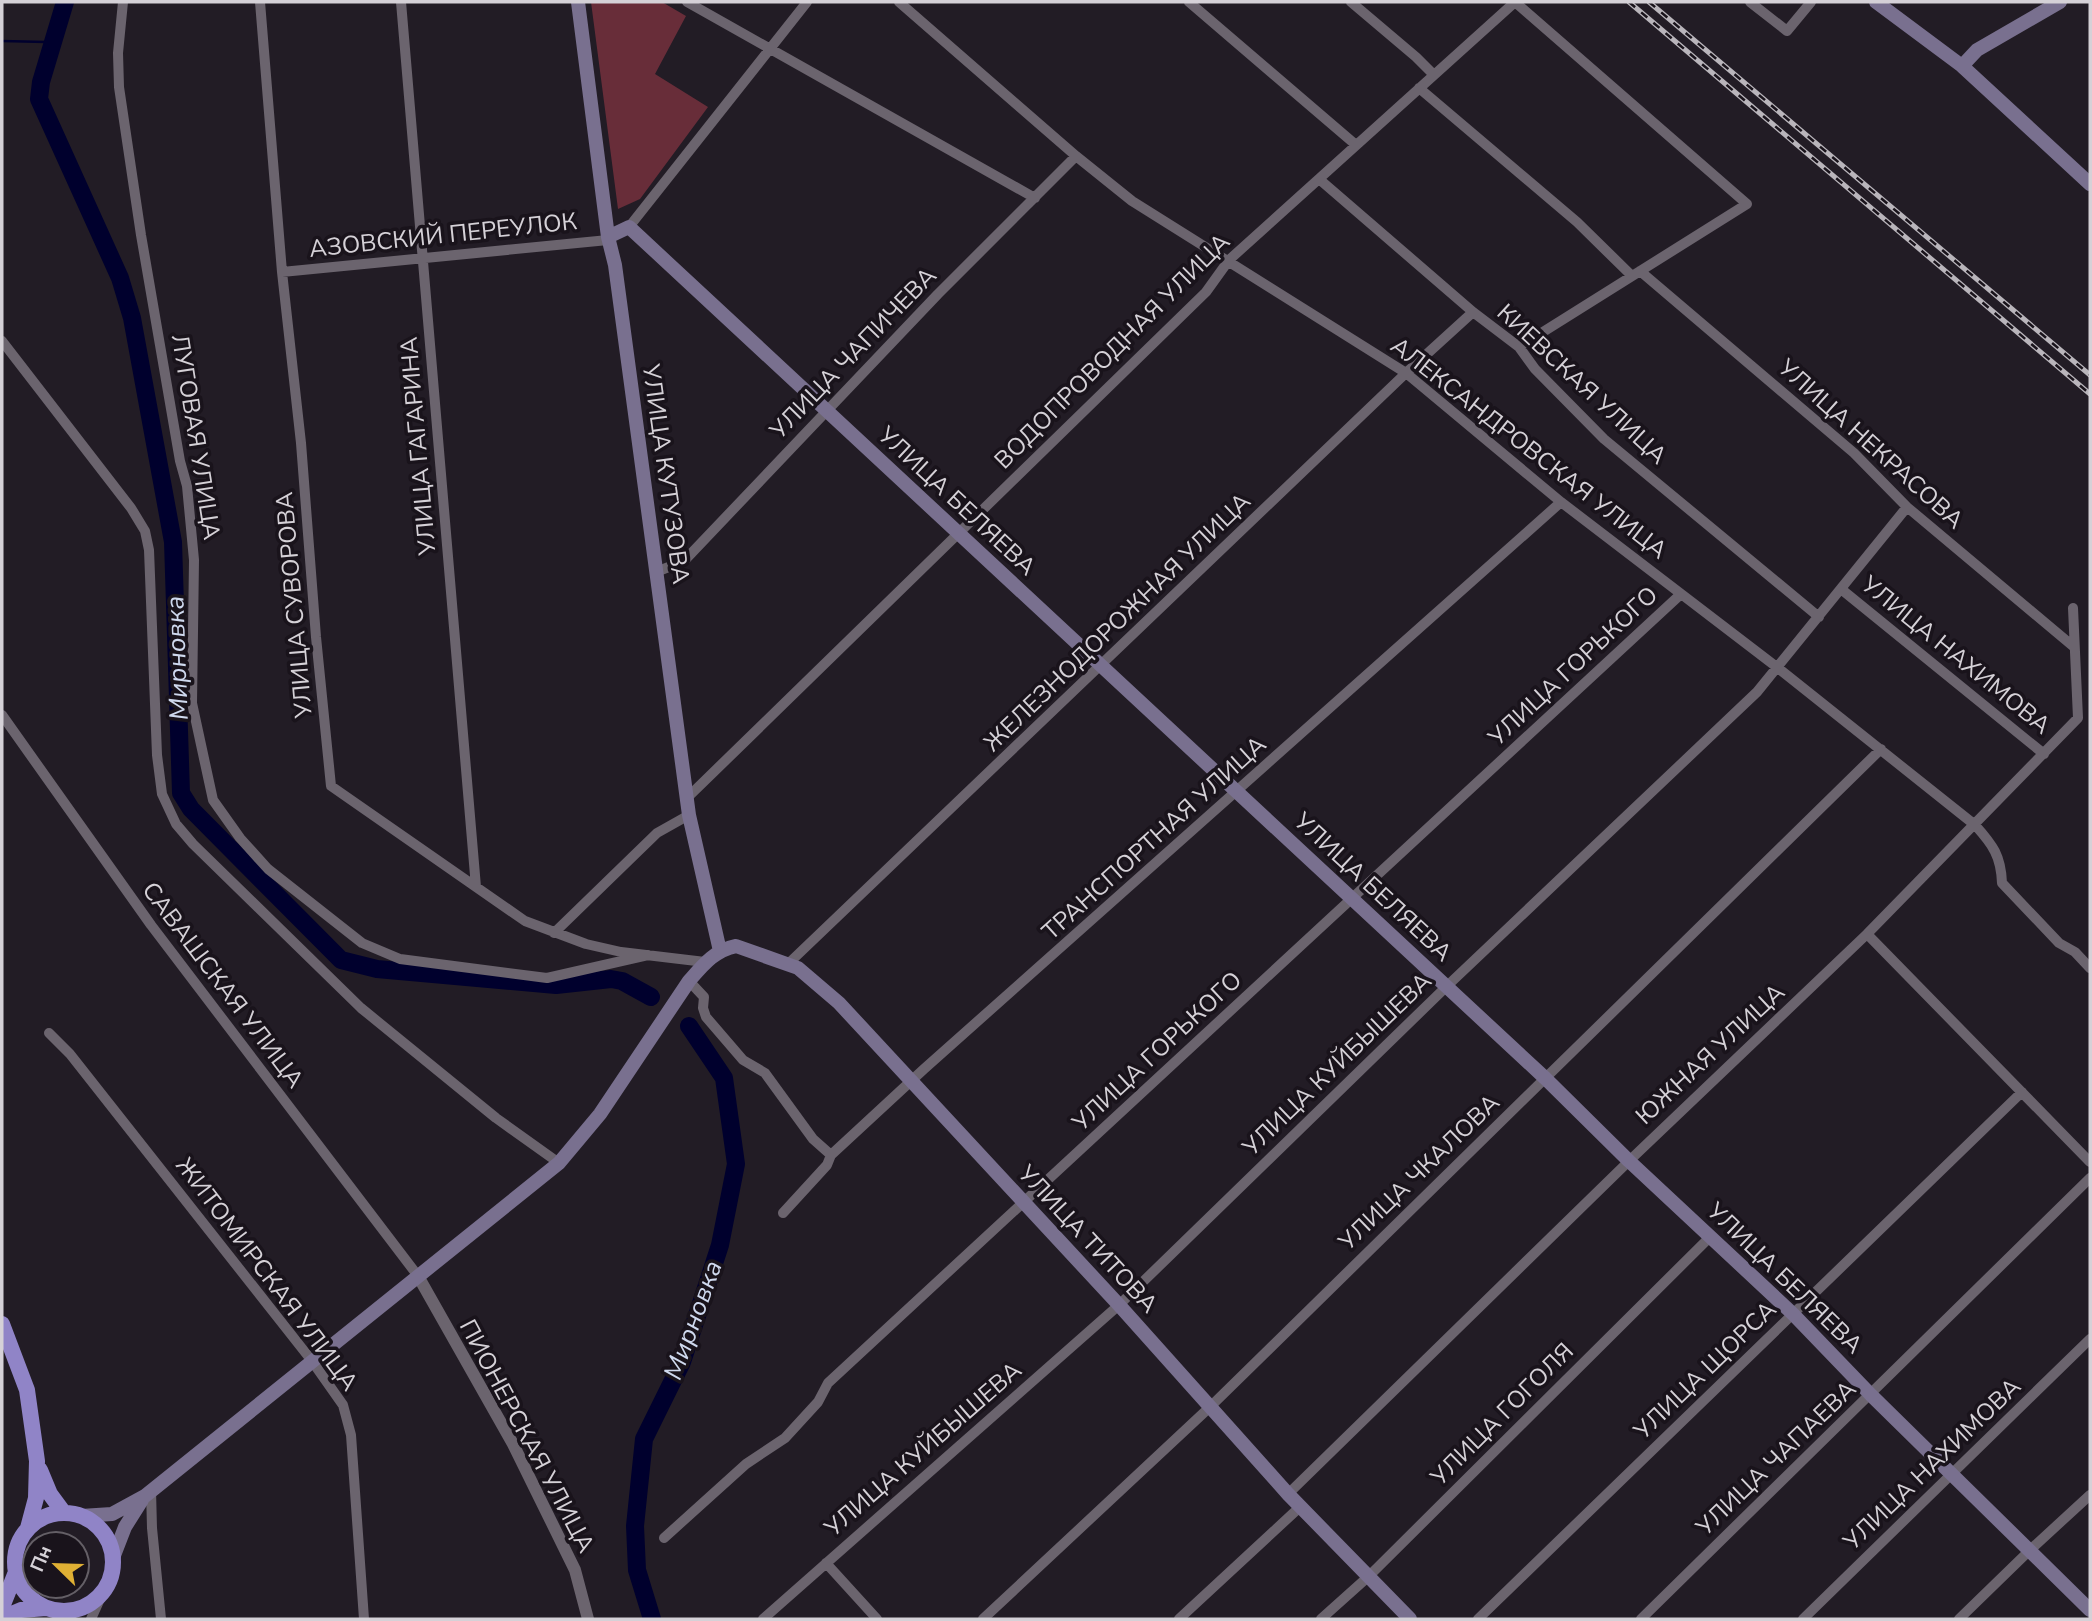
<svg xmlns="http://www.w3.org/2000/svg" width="2092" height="1621" viewBox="0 0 2092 1621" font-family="'Nunito Sans',sans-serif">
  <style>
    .green { fill: #682d39 }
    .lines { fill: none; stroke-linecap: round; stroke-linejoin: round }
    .stream { stroke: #00002d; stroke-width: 2.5 }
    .river { stroke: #00002d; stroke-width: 18 }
    .minor { stroke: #6b646e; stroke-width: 10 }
    .tertiary { stroke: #6b646e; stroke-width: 12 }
    .secondary { stroke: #79708f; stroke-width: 14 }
    .trunk { stroke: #9084c7; stroke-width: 16 }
    .rail-casing { stroke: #b9b5bb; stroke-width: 5 }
    .rail { stroke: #19131b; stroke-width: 2.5; stroke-dasharray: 8; stroke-linecap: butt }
    .labels { text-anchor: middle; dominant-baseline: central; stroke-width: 7; stroke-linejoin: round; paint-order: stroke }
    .street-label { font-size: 24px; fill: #d5d1d7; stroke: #19131b }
    .water-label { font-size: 26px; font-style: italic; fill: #cfd9ee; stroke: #19131b }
  </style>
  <rect width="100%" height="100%" fill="#221c25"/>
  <!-- green -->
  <path class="green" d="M591,2h71l24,14 -31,58 53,33 -68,92 -22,10z"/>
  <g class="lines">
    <!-- stream -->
    <path class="stream" d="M2,41l44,1 10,-9"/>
    <!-- river -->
    <path class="river" d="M65,2l-24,80 -2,17 81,179 12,40 41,224 8,251 10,16 150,151 36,9 179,16 55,-6 11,2 29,16
      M652,1619l-15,-49 -2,-44 9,-87 38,-77 38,-117 16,-81 -12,-86 -35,-52"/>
    <!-- minor -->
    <path class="minor" d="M123,2l-5,51 1,34 22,148 39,226 7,25 7,74 -2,143 21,97 27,38 28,31 94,74 38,16 147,19 101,-23
      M260,2l22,270 19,171 15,194 15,149 194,135 61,23 35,8 84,10
      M401,2l75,885
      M687,2l348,196
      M899,2l177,154 56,45 274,172 155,129 217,166 197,157c18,20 26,31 27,58l57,60 16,9 15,16
      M1189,2l167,143
      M1351,2l65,55 18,18
      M1750,2l37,29 24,-29
      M1419,88l158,134 55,54
      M1319,179l154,133 46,35 16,22 69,70 215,178
      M629,227l178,-225
      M1640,271l214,182 53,54 167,140
      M282,272l326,-32
      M2,341l129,167 14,23 4,19 8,205 5,39 14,30 17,20 168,164 135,110 63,45
      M656,572l28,-11 254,-267 138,-138
      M1841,589l203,165
      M2,715l149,210 267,351
      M687,798l519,-506 23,-32 286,-258 232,202 -228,143
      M554,933l103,-100 32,-18
      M1867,934l223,228
      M789,963l617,-590 67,-61
      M689,981l15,16 -1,11 3,9 37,43 22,13 48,66 18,16
      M49,1033l21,21 242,307 31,44 8,30 13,184
      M783,1213l44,-48 4,-10 93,-86 637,-567
      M151,1490l1,38 9,91
      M1288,1494l341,-333 238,-227 211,-216 -5,-110
      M664,1538l82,-74 39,-26 33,-36 10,-19 853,-789
      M826,1563l51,56
      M61,1611l5,8
      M91,1619l13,-29
      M763,1619l356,-314 327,-318 311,-295 150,-185
      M983,1619l228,-213 670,-657
      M1179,1619l122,-113
      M1321,1619l48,-43 342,-340
      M1478,1619l544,-527
      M1641,1619l449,-441
      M1803,1619l287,-280
      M1959,1619l70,-68 61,-56"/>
    <!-- tertiary -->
    <path class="tertiary" d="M418,1276l95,168 62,126 13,49"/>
    <!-- secondary -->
    <path class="secondary" d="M578,2l30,235 7,28 74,550 31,136
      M1876,2l86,64 128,118
      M1962,66l15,-16 83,-48
      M608,237l21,-10 916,851 84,83 164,153 78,81 219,215
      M81,1516l31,-2 33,-18 414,-333 41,-49 89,-133c14,-16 26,-31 47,-35l62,22 41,35 280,302 169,189 122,125
      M113,1558l12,-31 17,-27"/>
    <!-- trunk -->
    <path class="trunk" d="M2,1324l25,66 10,71 -1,37 -8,30
      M40,1470l10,24 14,19
      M15 1562a49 49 0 1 1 98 0a49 49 0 1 1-98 0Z
      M2,1607l14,-35
      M2,1618l19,-8 25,-2"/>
    <!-- rail casing -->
    <g class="rail-casing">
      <path id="rail" d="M1629,2l461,392
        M1649,2l441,373"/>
    </g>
    <!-- rail -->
    <use href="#rail" class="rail"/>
  </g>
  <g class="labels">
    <!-- street labels -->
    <g class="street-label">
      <text transform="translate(443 235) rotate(-6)">АЗОВСКИЙ ПЕРЕУЛОК</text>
      <text transform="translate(1112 351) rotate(-45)">ВОДОПРОВОДНАЯ УЛИЦА</text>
      <text transform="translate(853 353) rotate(-46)">УЛИЦА ЧАПИЧЕВА</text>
      <text transform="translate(1582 384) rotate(43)">КИЕВСКАЯ УЛИЦА</text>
      <text transform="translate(196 437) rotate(81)">ЛУГОВАЯ УЛИЦА</text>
      <text transform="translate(1871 444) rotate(42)">УЛИЦА НЕКРАСОВА</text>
      <text transform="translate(418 446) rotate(-95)">УЛИЦА ГАГАРИНА</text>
      <text transform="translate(1529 448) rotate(38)">АЛЕКСАНДРОВСКАЯ УЛИЦА</text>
      <text transform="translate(666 474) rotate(82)">УЛИЦА КУТУЗОВА</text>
      <text transform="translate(957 501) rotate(43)">УЛИЦА БЕЛЯЕВА</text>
      <text transform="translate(294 605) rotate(-95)">УЛИЦА СУВОРОВА</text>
      <text transform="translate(1117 622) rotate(-44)">ЖЕЛЕЗНОДОРОЖНАЯ УЛИЦА</text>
      <text transform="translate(1956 655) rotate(39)">УЛИЦА НАХИМОВА</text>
      <text transform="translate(1573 666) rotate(-43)">УЛИЦА ГОРЬКОГО</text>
      <text transform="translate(1154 838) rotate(-42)">ТРАНСПОРТНАЯ УЛИЦА</text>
      <text transform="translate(1373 887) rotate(43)">УЛИЦА БЕЛЯЕВА</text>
      <text transform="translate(223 985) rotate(53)">САВАШСКАЯ УЛИЦА</text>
      <text transform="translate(1157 1051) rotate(-43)">УЛИЦА ГОРЬКОГО</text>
      <text transform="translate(1710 1054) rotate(-43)">ЮЖНАЯ УЛИЦА</text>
      <text transform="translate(1337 1064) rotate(-44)">УЛИЦА КУЙБЫШЕВА</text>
      <text transform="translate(1419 1172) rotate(-44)">УЛИЦА ЧКАЛОВА</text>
      <text transform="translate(1088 1239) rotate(47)">УЛИЦА ТИТОВА</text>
      <text transform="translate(267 1274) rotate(53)">ЖИТОМИРСКАЯ УЛИЦА</text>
      <text transform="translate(1785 1278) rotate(44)">УЛИЦА БЕЛЯЕВА</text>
      <text transform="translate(1705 1370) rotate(-44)">УЛИЦА ЩОРСА</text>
      <text transform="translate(1502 1414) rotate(-45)">УЛИЦА ГОГОЛЯ</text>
      <text transform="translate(527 1436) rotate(62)">ПИОНЕРСКАЯ УЛИЦА</text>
      <text transform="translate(923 1449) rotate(-41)">УЛИЦА КУЙБЫШЕВА</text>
      <text transform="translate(1776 1458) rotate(-44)">УЛИЦА ЧАПАЕВА</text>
      <text transform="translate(1932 1464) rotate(-44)">УЛИЦА НАХИМОВА</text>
    </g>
    <!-- water labels -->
    <g class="water-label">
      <text transform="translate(177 658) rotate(-92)">Мирновка</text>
      <text transform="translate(693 1320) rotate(-70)">Мирновка</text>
    </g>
  </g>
  <!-- border -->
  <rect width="2092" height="1621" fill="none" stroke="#d5d1d7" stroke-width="7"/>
  <!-- north arrow -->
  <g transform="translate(56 1565) rotate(293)"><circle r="33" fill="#19131b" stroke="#645f66" stroke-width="2"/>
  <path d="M0-5L12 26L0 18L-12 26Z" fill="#dfb034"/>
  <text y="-10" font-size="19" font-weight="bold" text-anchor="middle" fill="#d5d1d7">Пн</text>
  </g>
</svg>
